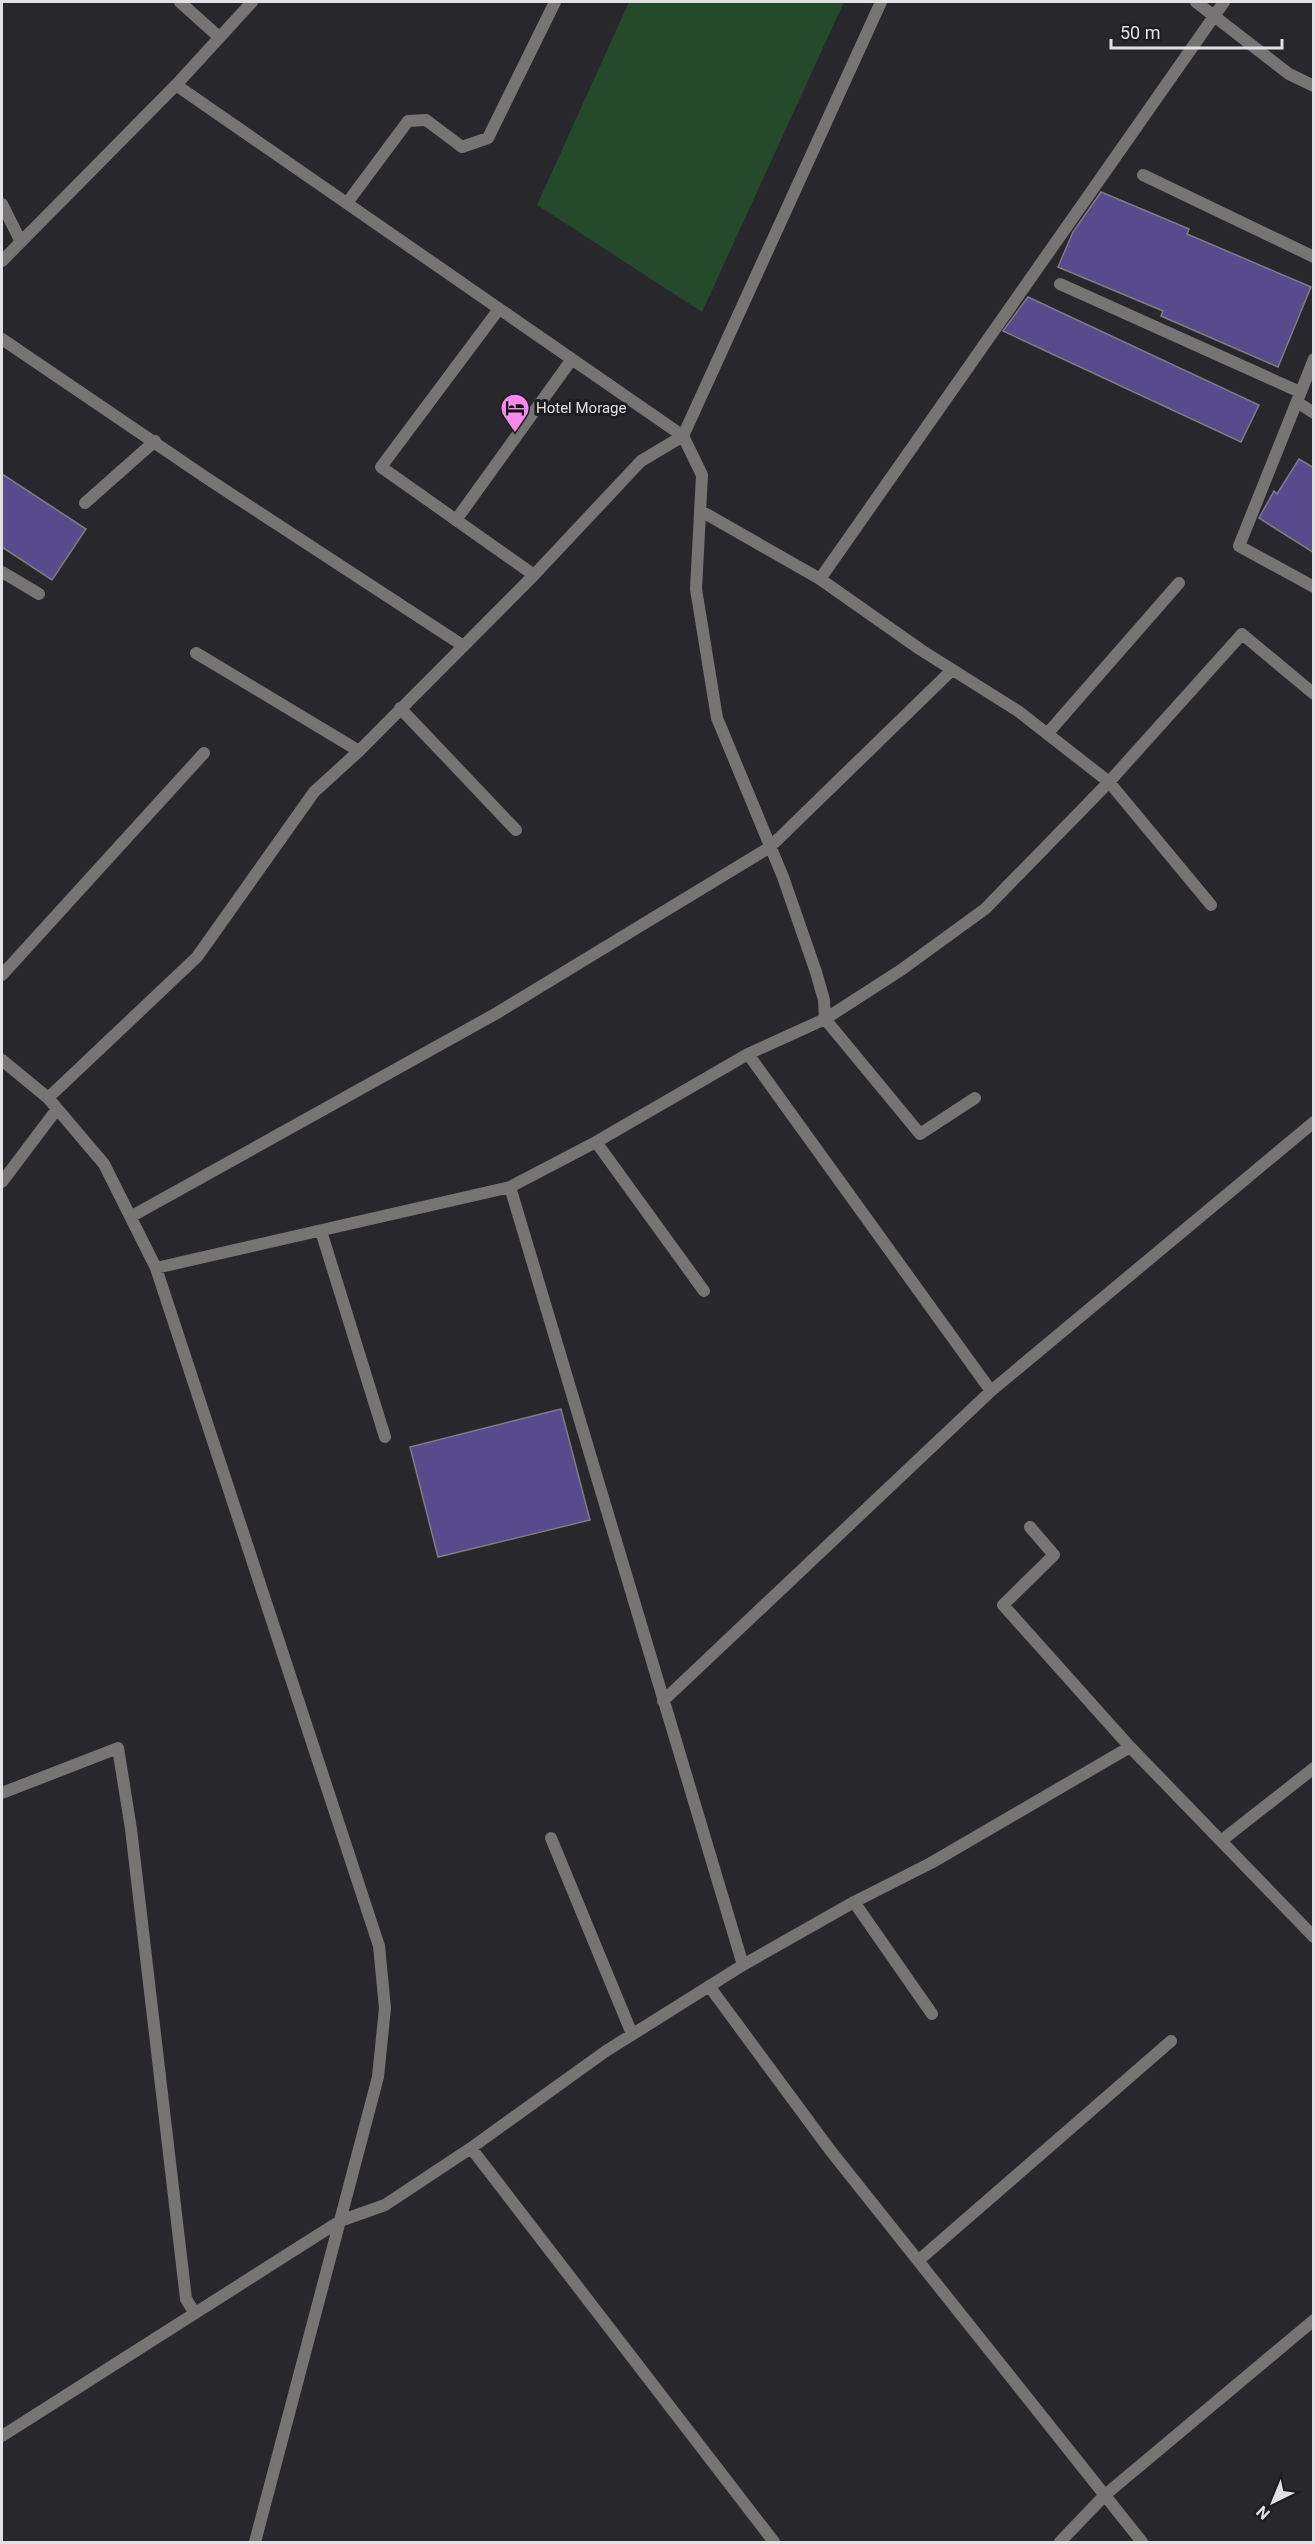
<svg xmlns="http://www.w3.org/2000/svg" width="1315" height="2544" viewBox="0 0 1315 2544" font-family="Roboto,sans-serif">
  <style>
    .green { fill: #244a2b }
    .building { fill: #574a8d; stroke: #7d7d82; stroke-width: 1.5 }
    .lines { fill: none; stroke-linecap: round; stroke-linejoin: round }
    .service { stroke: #767573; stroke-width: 12 }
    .minor { stroke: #767573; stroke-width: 12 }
    .labels { text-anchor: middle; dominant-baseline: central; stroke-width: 6; stroke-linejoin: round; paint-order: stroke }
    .poi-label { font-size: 15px; fill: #e1e1e3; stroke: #1e1e22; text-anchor: start }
  </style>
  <rect width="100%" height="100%" fill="#28272c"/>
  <!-- green -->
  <path class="green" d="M629,2h215l-142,310 -165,-107z"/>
  <!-- building -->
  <path class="building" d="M1101,192l88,37 -2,5 124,53 -33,80 -117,-51 2,-5 -105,-44 15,-35z
    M1028,297l231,108 -18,37 -238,-111z
    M1299,459l15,9v85l-55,-35 15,-27 3,3z
    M2,474l84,55 -34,51 -50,-33z
    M561,1409l29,111 -152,37 -28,-110z"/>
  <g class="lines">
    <!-- service -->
    <path class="service" d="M2,572l37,22
      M196,653l163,98
      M854,1902l78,112"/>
    <!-- minor -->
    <path class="minor" d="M180,2l39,35
      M1196,2l93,72 25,12
      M1143,175l171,82
      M347,203l61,-82 18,-1 36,27 26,-9 67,-136
      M2,204l19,38
      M2,261l174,-176 76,-83
      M1060,284l240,108
      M499,309l-118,158 153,108
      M2,339l206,140 254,166
      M1314,359l-75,187 75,41
      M1297,402l17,11
      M85,503l70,-62
      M701,511l119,68 101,71 97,61 91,71 102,123
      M456,520l116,-161
      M820,579l404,-577
      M400,708l116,122
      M1047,734l132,-151
      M2,975l202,-222
      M748,1054l243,337
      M2,1060l46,38 56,66 52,104 223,678 6,62 -7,69 -123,465
      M48,1098l149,-141 117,-165 45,-41 175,-176 107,-114 42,-25 198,-434
      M975,1098l-55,36 -95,-115 76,-49 84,-61 124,-127 133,-148 72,60
      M596,1142l108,149
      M2,1182l55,-73
      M510,1187l233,778
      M132,1216l365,-203 273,-166 182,-177
      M321,1231l64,206
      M156,1268l354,-81 86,-45 152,-88 77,-35 -1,-19 -8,-28 -33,-95 -66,-159 -21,-129 6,-114 -19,-39 -507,-351
      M1030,1527l24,28 -51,50 127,142
      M663,1701l328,-310 323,-269
      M2,1793l116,-45 13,81 55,470 8,13
      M551,1838l81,196
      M1221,1841l93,-73
      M709,1986l121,164 312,392
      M471,2148l303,394
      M919,2260l252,-219
      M2,2436l338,-215 45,-16 86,-57 135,-97 137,-86 111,-63 77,-39 199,-116 184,190
      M1060,2542l45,-47 209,-175"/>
  </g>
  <!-- icons -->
  <defs>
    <g id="hotel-pin" transform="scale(1.5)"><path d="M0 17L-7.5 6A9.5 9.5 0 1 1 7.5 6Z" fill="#f788ec" stroke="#1e1e22"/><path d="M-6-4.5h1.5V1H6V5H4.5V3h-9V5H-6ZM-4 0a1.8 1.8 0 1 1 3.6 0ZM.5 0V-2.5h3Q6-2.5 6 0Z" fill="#111"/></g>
  </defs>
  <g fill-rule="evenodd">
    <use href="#hotel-pin" x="515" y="408"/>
  </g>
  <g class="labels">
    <!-- poi labels -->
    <g class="poi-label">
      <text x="536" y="408">Hotel Morage</text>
    </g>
  </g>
  <!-- border -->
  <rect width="1315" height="2544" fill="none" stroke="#e1e1e3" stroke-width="6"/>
  <!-- north arrow -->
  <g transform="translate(1273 2502) rotate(223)" stroke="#1e1e22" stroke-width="4.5" paint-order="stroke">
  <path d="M0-4.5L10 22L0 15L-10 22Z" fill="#e1e1e3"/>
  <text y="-9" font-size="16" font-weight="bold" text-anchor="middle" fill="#e1e1e3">N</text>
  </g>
  <!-- scale -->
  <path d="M1111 39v9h171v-9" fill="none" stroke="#e1e1e3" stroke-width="3"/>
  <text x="1120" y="39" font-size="18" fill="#e1e1e3" stroke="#1e1e22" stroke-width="4.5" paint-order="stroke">50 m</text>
</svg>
